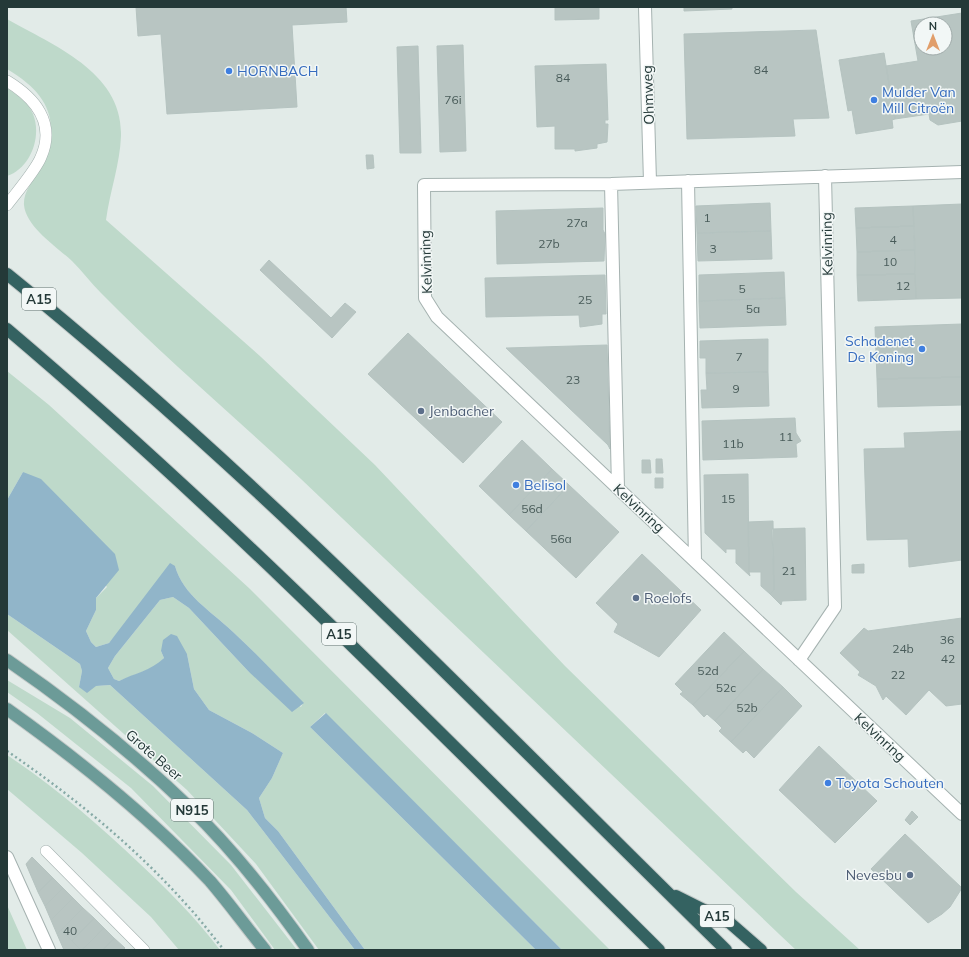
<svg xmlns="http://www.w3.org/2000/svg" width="969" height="957" viewBox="0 0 969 957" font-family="Mulish,sans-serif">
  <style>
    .green { fill: #bed9ca }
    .water { fill: #91b5c9 }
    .building { fill: #b8c5c2; stroke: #b5c3c0; fill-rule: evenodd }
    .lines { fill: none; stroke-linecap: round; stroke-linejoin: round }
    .lane-casing { stroke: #a5b2b0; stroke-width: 12 }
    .street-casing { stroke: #a5b2b0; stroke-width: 14 }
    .primary-casing { stroke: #c2c8c7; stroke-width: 14 }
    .highway-casing { stroke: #c2c8c7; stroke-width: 14 }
    .path { stroke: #86aaa6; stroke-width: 2.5; stroke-dasharray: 2 3; stroke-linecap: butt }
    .lane { stroke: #fff; stroke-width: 11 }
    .street { stroke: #fff; stroke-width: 12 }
    .primary { stroke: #6c9b98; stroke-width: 12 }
    .highway { stroke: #346261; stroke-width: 12 }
    .shop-dot { fill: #3f7fe0; stroke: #f2f7f6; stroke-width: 1.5 }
    .service-dot { fill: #5c6f8a; stroke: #f2f7f6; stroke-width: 1.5 }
    .labels { text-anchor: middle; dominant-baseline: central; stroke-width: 3; stroke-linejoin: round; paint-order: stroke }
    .number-label { font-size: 12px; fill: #495c5a }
    .shield { fill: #f2f7f6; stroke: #627271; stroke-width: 1 }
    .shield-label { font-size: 13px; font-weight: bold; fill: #243938 }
    .shop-label { font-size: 14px; fill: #366cbe; stroke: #f2f7f6; text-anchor: start }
    .street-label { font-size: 14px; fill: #243938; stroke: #f2f7f6 }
    .service-label { font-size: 14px; fill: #4e5e75; stroke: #f2f7f6; text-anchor: start }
  </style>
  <rect width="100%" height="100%" fill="#e2ebe8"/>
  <!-- green -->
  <path class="green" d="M7,19c47,27 116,53 114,117 -1,28 -11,55 -15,84l155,137 114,108 190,201 231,226 64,58h-64c-165,-157 -330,-314 -495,-471 -66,-62 -136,-121 -200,-186 -10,-10 -19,-22 -29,-32 -15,-14 -46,-34 -48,-56 -1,-12 8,-23 14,-33 25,-47 13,-77 -31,-103z
    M7,88c10,7 21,14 26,26 9,22 -2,54 -26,62z
    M7,371l42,34 201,184 360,361h-48l-237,-237 -15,14 226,223h-171l-87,-119 -13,-13 -6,-20 13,-20 11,-25 -31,-20 -43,-23 -15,-21 -7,-35 -26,-3 3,7 -9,9 -36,14 -5,-2 -6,-11 7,-12 45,-56 13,-3 16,11 59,63 53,36 2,-4c-23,-24 -46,-49 -71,-72 -21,-20 -49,-36 -57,-65l-66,77 -13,4 -5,-5 -5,-11 10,-21v-12l11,-11 -84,-115 -16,28z
    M7,614l73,50 2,7 -3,16 31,-2 137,125 108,140h-36l-63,-86 -69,-74 -180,-160z
    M7,680l63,38 83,68 78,79 66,85h-22l-44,-60 -100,-102 -94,-75 -30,-21z
    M7,755c48,32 91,69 132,108 29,27 57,55 81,87h-41l-28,-33 -69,-64 -75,-64z
    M7,905l20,45h-20z"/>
  <!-- water -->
  <path class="water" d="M23,472l18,7 74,75 4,16 -23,28v12l-10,21 5,11 5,5 13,-4 61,-80 5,3c8,29 36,45 57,65 25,23 48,48 72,72l-12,9 -44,-41 -59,-63 -16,-11 -13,3 -45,56 -7,12 6,11 5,2c16,-8 31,-10 45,-23l-3,-7 2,-11 8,-6 6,2 10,18 7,35 15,21 43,23 31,20 -11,25 -13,20 6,20 13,13 87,119h-10l-108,-140 -137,-125 -14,1 -9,7 -8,-6 3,-16 -2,-7 -73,-50v-114z
    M326,713l236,237h-26l-226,-223z"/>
  <!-- building -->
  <path class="building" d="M136,7h210l1,15 -55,3 5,82 -130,7 -6,-80 -23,2z
    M555,7h44v12l-44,1z
    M684,7h48v2l-48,2z
    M962,13v108l-24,4 -8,-5 -1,-6 -34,5 -9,-53 32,-5 -7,-40zM921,24h24v24h-24z
    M816,30l13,88 -36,1 2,17 -108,3 -3,-105z
    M463,45l3,106 -26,1 -3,-106z
    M418,46l3,107h-21l-3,-106z
    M884,53l11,66 -3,1 1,8 -37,6 -4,-24 -4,1 -9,-51z
    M606,64l2,56h-3v4h3l-1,18 -10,2v4l-22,3v-2h-20v-23l-18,1 -2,-61z
    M366,155h7l1,13 -7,1z
    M770,203l1,28 -74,2 -1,-27z
    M962,204v94l-46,1 -3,-93z
    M913,206l1,20 -58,2 -1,-20z
    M603,208v22l2,4 -1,27 -107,3 -1,-53z
    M914,226l1,24 -58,2 -1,-24z
    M771,231l1,28 -74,2 -1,-28z
    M915,250v24l-58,1v-23z
    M269,260l62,58 14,-15 11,9 -24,26 -72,-68z
    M784,272l1,26 -86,3v-26z
    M915,274l1,25 -58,2 -1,-26z
    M605,275l1,39h-4v10l-22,3 -1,-12 -93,2 -1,-39z
    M785,298l1,27 -86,3 -1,-27z
    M962,324v53l-85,2 -2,-52z
    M408,333l94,89 -39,41 -95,-89z
    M768,339v33l-62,1v-15h-6v-17z
    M607,345l3,104 -2,-4 -102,-97z
    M768,372l1,34 -67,2 -1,-18h6l-1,-17z
    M962,377v28l-84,2 -1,-28z
    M795,418l1,15 5,8 -5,3 1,13 -94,3 -1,-39z
    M962,431v129l-53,7 -1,-28 -41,1 -3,-91 41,-1 -1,-15z
    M522,440l30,29 -43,46 -30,-29z
    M656,459h6l1,14h-7z
    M642,460h8l1,13h-9z
    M552,469l17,16 -43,46 -17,-16z
    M748,474l1,98 1,4 -14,-13v-14h-10v4l-21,-20 -1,-58z
    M655,478h8v10h-8z
    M569,485l50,47 -43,46 -50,-47z
    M773,521l1,69 -4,4 -9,-8v-14h-12l-1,-50z
    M805,528l1,72 -24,1 -1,4 -11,-11 4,-4 -2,-61z
    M642,554l59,56 -42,47 -45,-25 4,-8 -22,-21z
    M864,564v9h-12v-8z
    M962,618v86l-16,2 -17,-16 -23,25 -20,-19 -3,4 -7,-14 -18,-11 2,-3 -20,-19 24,-25 4,3z
    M724,632l20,19 -51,54 -13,-11 3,-2 -8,-8z
    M744,651l19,18 -48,52 -8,-7 -3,3 -11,-12z
    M763,669l20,18 -52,55 -12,-11 3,-3 -7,-7z
    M783,687l19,19 -48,52 -8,-8 -3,3 -12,-11z
    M819,746l58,55 -42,42 -56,-53z
    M912,811l6,6 -8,8 -5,-5z
    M905,834l57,54 -12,19 -8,7 -14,9 -57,-54z
    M32,857l21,21 -15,14 -12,-28z
    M53,878l10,10 -18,18 -7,-14z
    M63,888l10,10 -22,22 -6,-14z
    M73,898l10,10 -26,26 -6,-14z
    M83,908l11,10 -22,23 -11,-11z
    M94,918l10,10 -23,22 -9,-9z
    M104,928l10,10 -11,12h-21z
    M61,930l20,20h-17l-7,-16z
    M114,938l11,10 -2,2h-20z"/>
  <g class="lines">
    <!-- lane casing -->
    <g class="lane-casing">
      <path id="lane" d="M7,81c28,17 49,42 34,76 -5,13 -25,36 -34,48
        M46,851l98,99"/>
    </g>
    <!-- street casing -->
    <g class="street-casing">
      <path id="street" d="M645,7l5,175
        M962,172l-351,12 -187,1 1,113 12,19 525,497
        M688,181l7,380
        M611,184l7,304
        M799,660l36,-53 -10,-431
        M7,857l42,93"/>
    </g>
    <!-- primary casing -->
    <g class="primary-casing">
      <path id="primary" d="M7,660c64,44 125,92 181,146 45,43 84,93 120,144
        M7,709c73,52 142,107 203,172 19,22 36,46 55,69"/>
    </g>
    <!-- highway casing -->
    <g class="highway-casing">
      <path id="highway" d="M7,274c256,206 484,446 719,676
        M7,329c229,194 439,410 652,621
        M676,896l54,27 31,27"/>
    </g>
    <!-- path -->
    <path class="path" d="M7,751c64,44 126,94 178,152 14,15 26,31 39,47"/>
    <!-- lane -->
    <use href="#lane" class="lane"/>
    <!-- street -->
    <use href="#street" class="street"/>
    <!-- primary -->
    <use href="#primary" class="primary"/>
    <!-- highway -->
    <use href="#highway" class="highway"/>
  </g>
  <!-- markers -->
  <g class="shop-dot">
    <circle cx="229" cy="71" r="4"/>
    <circle cx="874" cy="100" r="4"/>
    <circle cx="922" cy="349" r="4"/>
    <circle cx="516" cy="485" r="4"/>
    <circle cx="828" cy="783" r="4"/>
  </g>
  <g class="service-dot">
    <circle cx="421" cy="411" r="4"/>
    <circle cx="636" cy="598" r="4"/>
    <circle cx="910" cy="875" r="4"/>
  </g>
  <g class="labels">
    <!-- number labels -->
    <g class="number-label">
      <text x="761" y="69">84</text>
      <text x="563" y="77">84</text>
      <text x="453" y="99">76i</text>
      <text x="707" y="217">1</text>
      <text x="577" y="222">27a</text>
      <text x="893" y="239">4</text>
      <text x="549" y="243">27b</text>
      <text x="713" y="248">3</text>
      <text x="890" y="261">10</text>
      <text x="903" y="285">12</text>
      <text x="742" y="288">5</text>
      <text x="585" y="299">25</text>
      <text x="753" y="308">5a</text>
      <text x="739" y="356">7</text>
      <text x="573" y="379">23</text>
      <text x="736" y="388">9</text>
      <text x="786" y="436">11</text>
      <text x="733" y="443">11b</text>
      <text x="728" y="498">15</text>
      <text x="532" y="508">56d</text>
      <text x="561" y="538">56a</text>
      <text x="789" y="570">21</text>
      <text x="947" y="639">36</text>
      <text x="903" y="648">24b</text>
      <text x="948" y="658">42</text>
      <text x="708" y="670">52d</text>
      <text x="898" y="674">22</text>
      <text x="726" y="687">52c</text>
      <text x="747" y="707">52b</text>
      <text x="70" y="930">40</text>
    </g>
    <!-- shield labels -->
    <g class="shield">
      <rect x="22" y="288" width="34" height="22" rx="3"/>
      <rect x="322" y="623" width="34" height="22" rx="3"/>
      <rect x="171" y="799" width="42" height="22" rx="3"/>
      <rect x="700" y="905" width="34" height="22" rx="3"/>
    </g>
    <g class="shield-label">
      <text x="39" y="299">A15</text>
      <text x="339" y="634">A15</text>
      <text x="192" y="810">N915</text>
      <text x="717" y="916">A15</text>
    </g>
    <!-- shop labels -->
    <g class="shop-label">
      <text x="237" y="71">HORNBACH</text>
      <text x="882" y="92">Mulder Van<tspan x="882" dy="16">Mill Citroën</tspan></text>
      <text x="914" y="341" text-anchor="end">Schadenet<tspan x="914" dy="16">De Koning</tspan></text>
      <text x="524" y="485">Belisol</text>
      <text x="836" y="783">Toyota Schouten</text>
    </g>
    <!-- street labels -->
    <g class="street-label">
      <text transform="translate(648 95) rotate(-92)">Ohmweg</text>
      <text transform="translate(827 244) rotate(-91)">Kelvinring</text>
      <text transform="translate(426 262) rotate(-92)">Kelvinring</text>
      <text transform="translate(639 508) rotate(43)">Kelvinring</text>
      <text transform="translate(880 737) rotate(43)">Kelvinring</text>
      <text transform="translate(154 755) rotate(41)">Grote Beer</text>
    </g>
    <!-- service labels -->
    <g class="service-label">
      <text x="429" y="411">Jenbacher</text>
      <text x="644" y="598">Roelofs</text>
      <text x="902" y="875" text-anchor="end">Nevesbu</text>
    </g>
  </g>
  <!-- border -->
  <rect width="969" height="957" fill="none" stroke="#243938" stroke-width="16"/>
  <!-- north arrow -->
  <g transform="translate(933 36)"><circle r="19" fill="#f2f7f6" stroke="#a0abaa"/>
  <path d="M0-3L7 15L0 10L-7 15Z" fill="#e19e6a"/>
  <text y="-6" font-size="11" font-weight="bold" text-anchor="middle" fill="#243938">N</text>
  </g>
</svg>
